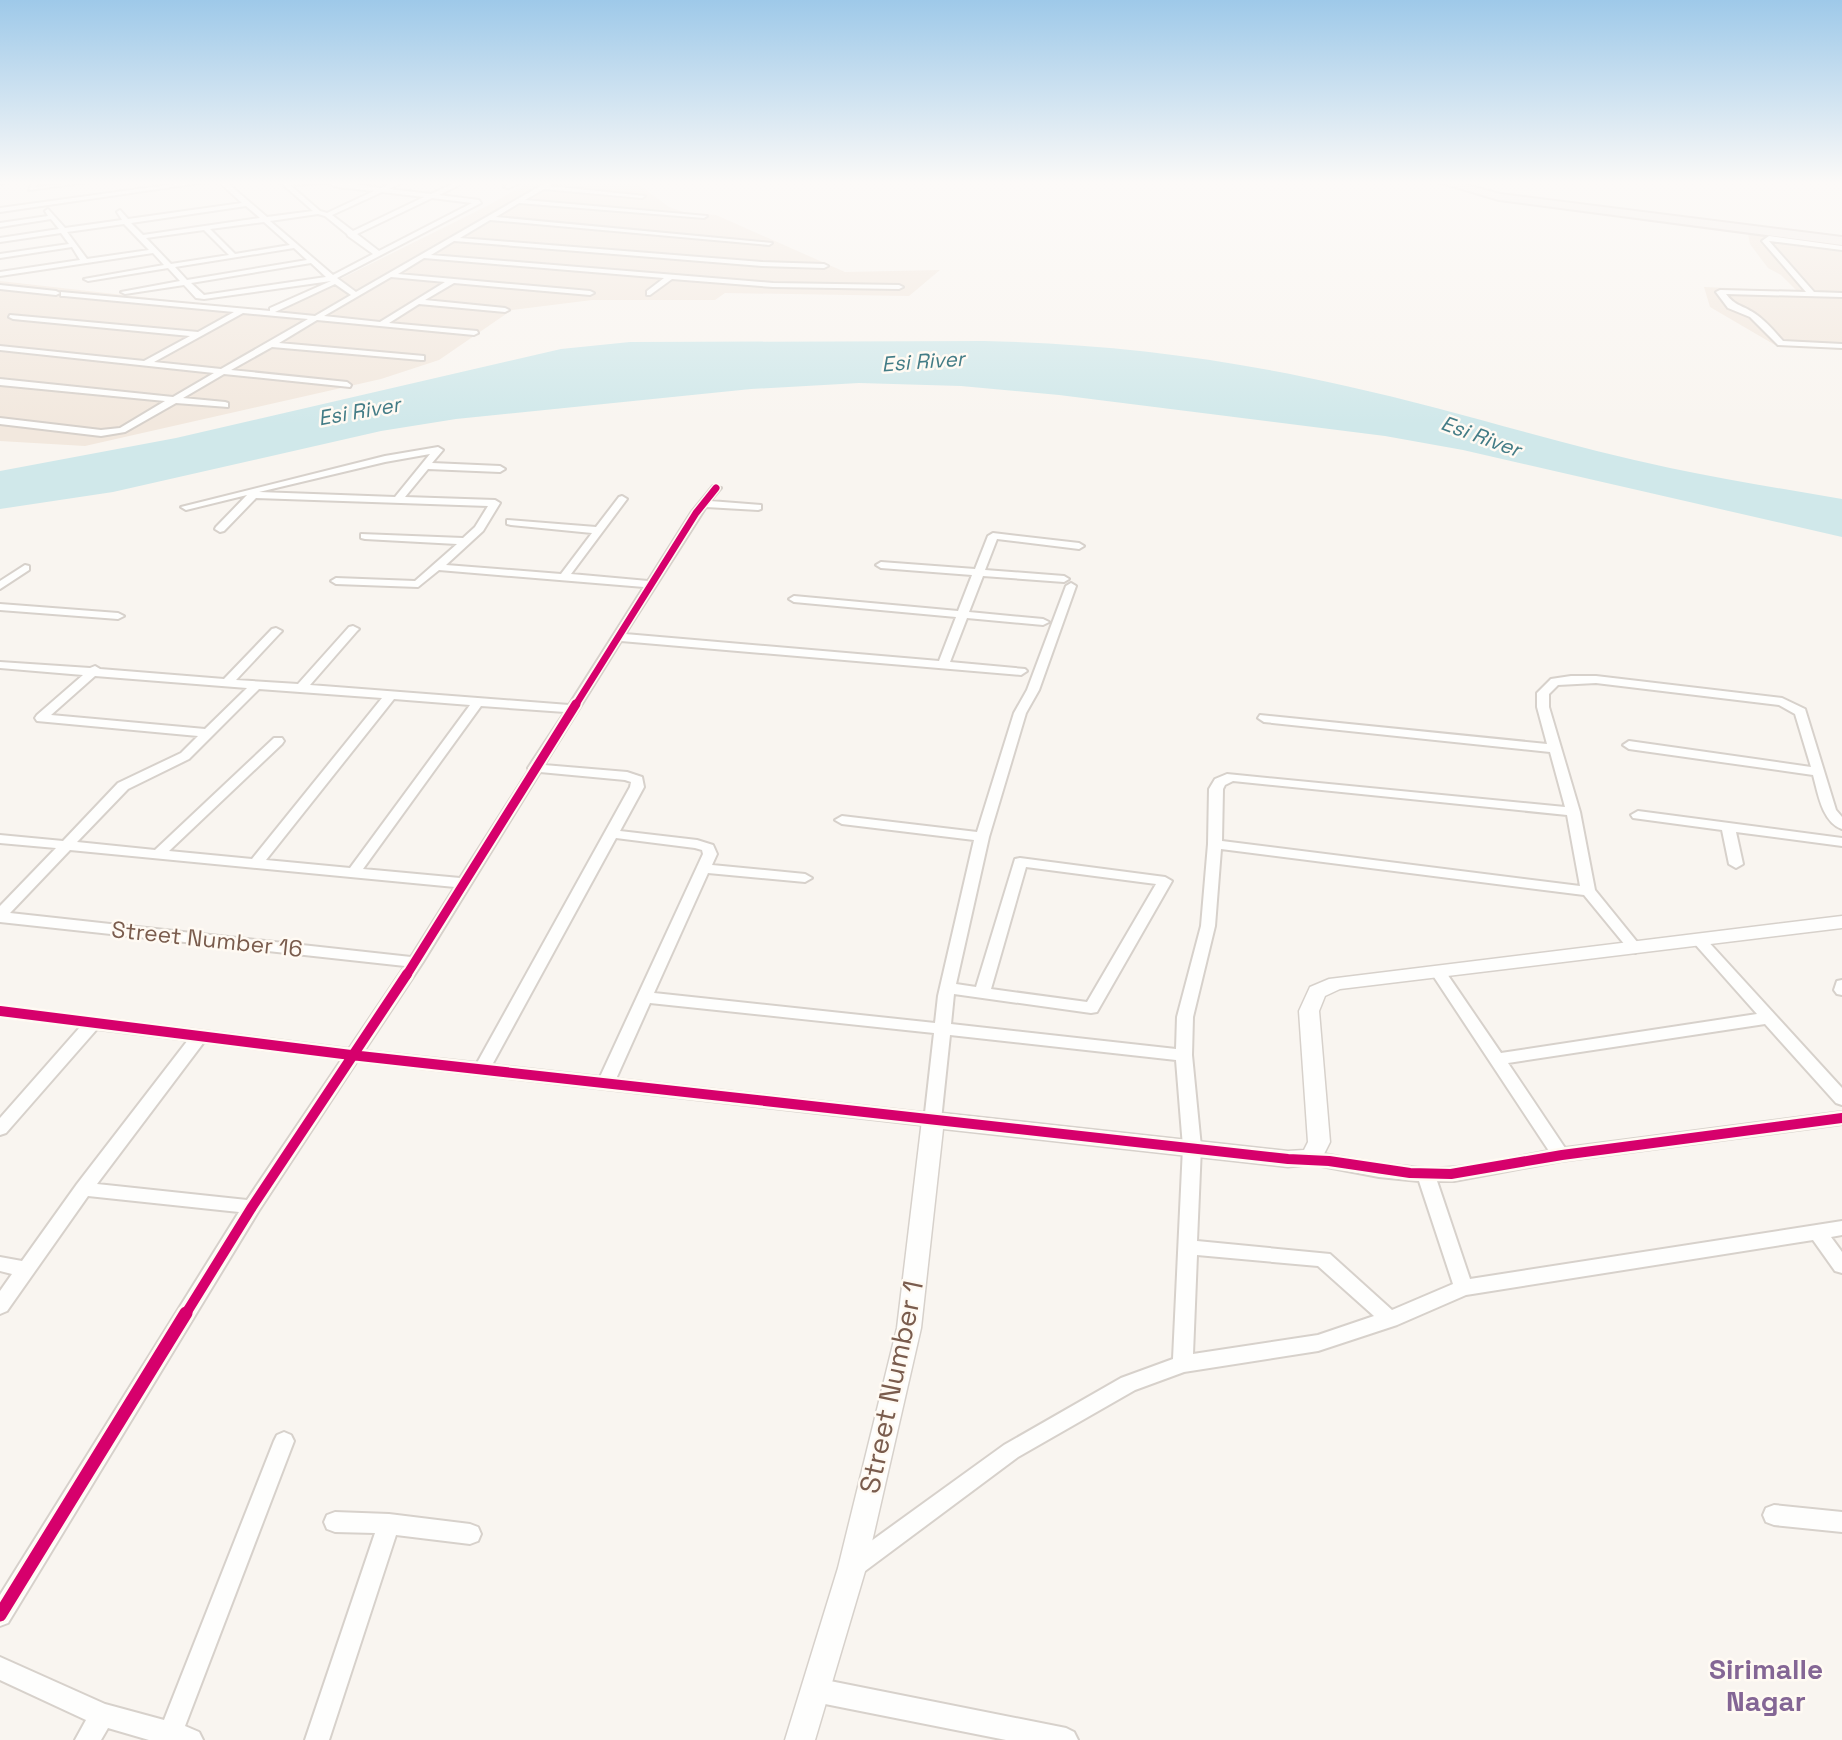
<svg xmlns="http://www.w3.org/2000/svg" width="1842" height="1740" viewBox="0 0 1842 1740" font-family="'Space Grotesk',sans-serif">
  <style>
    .residential { fill: #f2e8de }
    .water { fill: #d0e8ea }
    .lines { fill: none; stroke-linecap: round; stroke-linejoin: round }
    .minor-casing { stroke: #d7d1cb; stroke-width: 4 }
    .tertiary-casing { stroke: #d7d1cb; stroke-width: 3 }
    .trunk-casing { stroke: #dad1cc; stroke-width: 4 }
    .minor { fill: #fefefd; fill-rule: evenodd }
    .tertiary { fill: #fefefd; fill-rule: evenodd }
    .trunk { fill: #f2ece8; fill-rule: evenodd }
    .cycleway-far4-casing { stroke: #fffaf3; stroke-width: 8 }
    .cycleway-far3-casing { stroke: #fffaf3; stroke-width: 10 }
    .cycleway-far2-casing { stroke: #fffaf3; stroke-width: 13 }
    .cycleway-far1-casing { stroke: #fffaf3; stroke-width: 15 }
    .cycleway-casing { stroke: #fffaf3; stroke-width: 18 }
    .cycleway-far4 { stroke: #d6006c; stroke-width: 5 }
    .cycleway-far3 { stroke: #d6006c; stroke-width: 7 }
    .cycleway-far2 { stroke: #d6006c; stroke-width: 9 }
    .cycleway-far1 { stroke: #d6006c; stroke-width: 10 }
    .cycleway { stroke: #d6006c; stroke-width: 13 }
    .labels { text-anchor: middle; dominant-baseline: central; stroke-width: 5; stroke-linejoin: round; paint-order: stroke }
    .far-water-label { font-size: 21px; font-style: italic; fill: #437c86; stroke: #fffaf3 }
    .street-label { font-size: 23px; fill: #7a5c4d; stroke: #fffaf3 }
    .near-street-label { font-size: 28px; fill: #7a5c4d; stroke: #fffaf3 }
    .near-neighbourhood-label { font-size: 28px; font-weight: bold; fill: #846695; stroke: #fffaf3 }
  </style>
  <rect width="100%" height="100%" fill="#f9f5f0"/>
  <!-- residential -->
  <path class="residential" d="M531,181h103l35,26 17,6 30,2 129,57 95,-2 -31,26 -184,-3 -10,7h-123l-80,10 -73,50 -58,19 -296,67 -85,-5v-160l274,31 213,-106z
    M1748,234l94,13v103l-67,-5 -65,-38 -6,-20 93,4 -16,-16 -13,-7 -18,-24z"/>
  <!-- water -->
  <path class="water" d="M984,341c125,3 240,17 362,45 109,24 215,59 324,82 57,12 115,21 172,31v38l-379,-87 -78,-14 -326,-41 -98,-9 -102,-3 -108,6 -295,30 -75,12 -268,61 -113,17v-38l176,-33 385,-89 69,-7z"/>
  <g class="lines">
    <!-- minor casing -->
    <g class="minor-casing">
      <path id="minor" d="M0,181h10l-10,3z
        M33,181h6l-3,6 59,-6 -66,9z
        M197,181h16l-213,31v-4z
        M218,181h7l42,36 46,-6 -34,-30h55l47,7 16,-7h8l-16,8 42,5 28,-13h8l-28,14 40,5 2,3 -144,75 19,14 193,-111h7l-7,5 96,10 -3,2 -98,-9 -19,11 182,16 -3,2 -185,-15 -23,14 276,26 -3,2 -279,-25 -30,18 302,24 62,2 4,2 -4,2 -62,-2 -308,-25 -23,14 342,28 126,2 4,2 -4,2 -126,-2 -101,-8 -22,16h-3v-4l17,-13 -240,-20 -26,16 192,17 4,2 -4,2 -136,-12 -29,17 80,8 4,2 -4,2 -86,-8 -30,19 88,8 1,2 -4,2 -157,-15 -38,23 145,13v4h-3l-149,-13 -41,23 116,12 4,3 -1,2 -126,-13 -41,24 42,4 3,1v4l-52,-4 -51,29 -24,4 -101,-12v-6l101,12 19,-2 45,-27 -165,-16v-6l173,18 41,-24 -214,-23v-4l144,15 46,-25 -177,-17 -4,-2 1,-2 188,17 36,-20 -170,-16h-3v-4l209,19v-3l61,-27 -127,18 -8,-1 -12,-13 -59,9 -4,-2 59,-11 -12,-13 -80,13 -4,-2 80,-14 -11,-12 -153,23v-4l80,-12 -8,-13 -72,11v-4l69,-10 -8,-11 -61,9v-4l59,-9 -8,-10 -51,8v-4l48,-7 -3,-5 3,-2 17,19 57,-8 -5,-8 3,-2 8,9 114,-16zM328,183l9,4 37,4 -47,22 -7,-2 -30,-26zM382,192l42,5 -71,34 -21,-16zM432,198l40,5 -93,48 -22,-17zM246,206l14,12 -117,17 -12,-12zM318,214l7,2 22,18 1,2 25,18 -40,21 -63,-54zM264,222l26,23 -55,9 -25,-25zM124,224l25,26 -62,9 -20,-27zM204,230l25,25 -58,9 -25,-26zM294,248l13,12 -120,20 -12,-13zM311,263l15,14 -122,18 -13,-12zM391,277l54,5 -65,40 -56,-6zM335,284l16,11 -36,21 -40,-4zM243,313l65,6 -87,50 -67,-7z
        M515,181h8l-14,7 -5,-1z
        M1769,236l73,10v4l-73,-9 45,51 28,1v4l-116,-3c9,12 16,11 28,19 11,7 20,18 29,28l59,3v4l-64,-3 -28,-28 -22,-9 -12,-16 4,-2 86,2 -44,-51z
        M0,285l56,6 4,2 -4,2 -56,-6z
        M438,447l5,3 -11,13 68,3 5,3 -5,3 -72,-3 -23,28 90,3 5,3 -17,28 -37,34 115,9 31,-41 -81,-8 -4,-1v-4l89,7 23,-30 3,-1 5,3 -56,75 77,7 43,-68 22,-27 8,2 -11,13 51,4v4l-3,1 -52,-3 -81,127 314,27 17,-44 -162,-15 -5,-3 5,-3 164,15 14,-36 -91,-7 -5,-3 5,-3 94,7 13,-33 5,-3 86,10 5,3 -5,3 -82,-10 -12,31 79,6 5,3 -5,3 -81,-6 -14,36 74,7 6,3 -6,3 -76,-7 -17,44 75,7 2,2 -6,4 -400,-34 -77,124 83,7 15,5 2,10 -24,44 77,9 16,5 4,9 -5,11 93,9 7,4 -7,4 -97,-9 -54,120 281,30 3,-27 36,-156 -132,-16 -7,-4 7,-4 135,16 37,-119 13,-23 39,-104 5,-3 5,3 -37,104 -13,23 -37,124 -33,147 20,3 39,-128 5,-1 145,19 7,4 -75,131 -6,1 -137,-19 -3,30 225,25 1,-32 24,-91 7,-82 1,-55 6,-10 12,-5 338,33 -15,-55 -286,-30 -6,-4 2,-3 287,29 -10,-37v-14l14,-14 20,-3h25l186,22 23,11 31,101 6,7v12c-20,-7 -24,-36 -29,-54l-184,-26 -6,-4 6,-4 182,26 -16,-53 -16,-9 -183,-22 -38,2 -9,9v13l31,105 15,78 47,58 -7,5 -5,-2 -46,-56 -363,-46 -6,77 -22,91 -1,38 9,92 -4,94 133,13 62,56 61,-26 -34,-103 -40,-4 -68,-13 -6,-1 -3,-5 3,-5 6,-1c38,6 75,14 114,16 41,2 84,-10 124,-17l-119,-180 3,-3h10l58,85 256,-39 -63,-71 -2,-3 7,-5 5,2 138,151v17l-6,-2 -71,-79 -257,39 57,85 277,-36v12l-281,37 -107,20h-17l33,98 372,-58v14l-11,2 11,15v21l-7,-2 -22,-31 -347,55 -69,30 -79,26 -134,21 -49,18 -117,67 -157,117 -8,3 -8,-3 -3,-7 3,-7 159,-115 117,-67 52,-19 10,-212 -7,-87 -226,-25 -9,85 -2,4 -6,2 -576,-65 -99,151 -250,411 -8,3v-31l239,-383 -151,-16 -81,115 -7,3v-23l12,-17 -12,-3v-14l22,4 55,-77 111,-144 -91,-11 -91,104 -6,2v-17l81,-92 -81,-10v-10l349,43 56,-83 -405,-44v-16l56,-58 -56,-5v-8l63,6 55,-58 63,-30 17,-17 -161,-15 -2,-3 2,-3 46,-40 -83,-7v-6l90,6 5,-2 5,3 124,10 48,-50 4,-1 6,3 -2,2 -44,47 62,4 51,-57 4,-1 6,3 -2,2 -47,54 259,20 75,-118 -205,-17 -21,17 -82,-3 -5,-3 5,-3 79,3 42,-37 -92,-5 -4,-1v-4l102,4 12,-11 13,-21 -232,-8 -32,33 -4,1 -5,-3 1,-2 31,-32 -61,15 -5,-3 204,-51zM430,454l-35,43 -136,-5 126,-30zM95,676l152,12 -42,41 -154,-14zM259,689l123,9 -130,161 -83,-8 113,-107 2,-3 -2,-3h-8l-119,112 -78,-8 51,-53 61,-30zM394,699l76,6 -120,163 -84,-8zM481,706l84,6 -37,56 1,2 -69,108 -97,-9zM540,772l85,8 6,2 -1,5 -153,276 -113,-12 59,-89zM1233,781l334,34 13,71 -358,-45 1,-52 2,-4zM616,838l79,10 7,2 1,4 -103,223 -108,-12zM70,850l385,37 -44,70 -401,-44zM1026,867l130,17 -69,118 -96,-13zM650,1003l284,30 -9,80 -309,-34zM204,1042l138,17 -95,141 -150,-16zM1197,1255l121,11 56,50 -56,19 -125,19z
        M25,565l4,1v4l-29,19v-8z
        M0,604l118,9 6,3 -6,3 -118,-9z
        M1638,811l204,27v8l-106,-14 7,32 -7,4 -7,-4 -7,-34 -89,-12 -2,-3z
        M1842,980v15l-5,-1 -3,-4 3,-9z
        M284,1432l7,3 3,6 -109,285 14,6 4,8h-54l-41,-12 -7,12h-26l11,-20 -86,-40v-23l105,47 59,16 110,-279 3,-6z
        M1774,1505l68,7v20l-68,-7 -8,-3 -3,-7 3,-7z
        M335,1512l54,2 81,10 8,3 3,7 -3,7 -8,3 -74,-9 -67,205h-24l70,-207 -40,-1 -8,-3 -3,-7 3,-7z
        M815,1678l251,50 8,4 4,8h-72l-191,-38 -8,-4 -4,-8 4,-8z"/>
    </g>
    <!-- tertiary casing -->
    <g class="tertiary-casing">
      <path id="tertiary" d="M1842,916v12l-502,61 -15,7 -6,15 11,131 -11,22 -31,3 -345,-38 -22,199 -55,240 -51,172h-30l53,-172 59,-240 25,-208 4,-5 7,-3 355,39 16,-1 4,-8 -9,-131 11,-24 19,-8z"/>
    </g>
    <!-- trunk casing -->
    <g class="trunk-casing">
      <path id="trunk" d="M1435,181h17l48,13 342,43v8l-343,-45z"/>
    </g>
    <!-- minor -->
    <use href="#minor" class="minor"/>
    <!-- tertiary -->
    <use href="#tertiary" class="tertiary"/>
    <!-- trunk -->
    <use href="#trunk" class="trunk"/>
    <!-- cycleway-far4 casing -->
    <g class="cycleway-far4-casing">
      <path id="cycleway-far4" d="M714,490l2,-2"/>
    </g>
    <!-- cycleway-far3 casing -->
    <g class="cycleway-far3-casing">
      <path id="cycleway-far3" d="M575,706l121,-193 20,-25"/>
    </g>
    <!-- cycleway-far2 casing -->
    <g class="cycleway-far2-casing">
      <path id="cycleway-far2" d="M406,976l170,-272"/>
    </g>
    <!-- cycleway-far1 casing -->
    <g class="cycleway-far1-casing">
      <path id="cycleway-far1" d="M0,1011l351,44 937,104 41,2 81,12 41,1 111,-19 280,-37
        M185,1315l67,-108 155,-233"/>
    </g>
    <!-- cycleway casing -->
    <g class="cycleway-casing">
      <path id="cycleway" d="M0,1615l186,-302"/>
    </g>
    <!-- cycleway-far4 -->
    <use href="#cycleway-far4" class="cycleway-far4"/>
    <!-- cycleway-far3 -->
    <use href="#cycleway-far3" class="cycleway-far3"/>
    <!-- cycleway-far2 -->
    <use href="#cycleway-far2" class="cycleway-far2"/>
    <!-- cycleway-far1 -->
    <use href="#cycleway-far1" class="cycleway-far1"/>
    <!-- cycleway -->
    <use href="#cycleway" class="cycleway"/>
  </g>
  <!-- sky -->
  <linearGradient id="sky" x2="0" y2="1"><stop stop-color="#9ec9e9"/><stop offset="0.43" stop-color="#fcfaf8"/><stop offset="1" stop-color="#fcfaf8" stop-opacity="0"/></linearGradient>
  <rect width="1842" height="425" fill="url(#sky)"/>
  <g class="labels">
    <!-- far-water labels -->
    <g class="far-water-label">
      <text transform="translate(923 361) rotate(-4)">Esi River</text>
      <text transform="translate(359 411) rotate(-10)">Esi River</text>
      <text transform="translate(1481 436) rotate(20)">Esi River</text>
    </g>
    <!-- street labels -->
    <g class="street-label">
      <text transform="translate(207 939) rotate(6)">Street Number 16</text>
    </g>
    <!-- near-street labels -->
    <g class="near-street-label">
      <text transform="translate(891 1387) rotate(-78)">Street Number 1</text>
    </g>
    <!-- near-neighbourhood labels -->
    <g class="near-neighbourhood-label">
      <text x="1766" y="1669">Sirimalle<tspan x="1766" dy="32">Nagar</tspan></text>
    </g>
  </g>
</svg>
